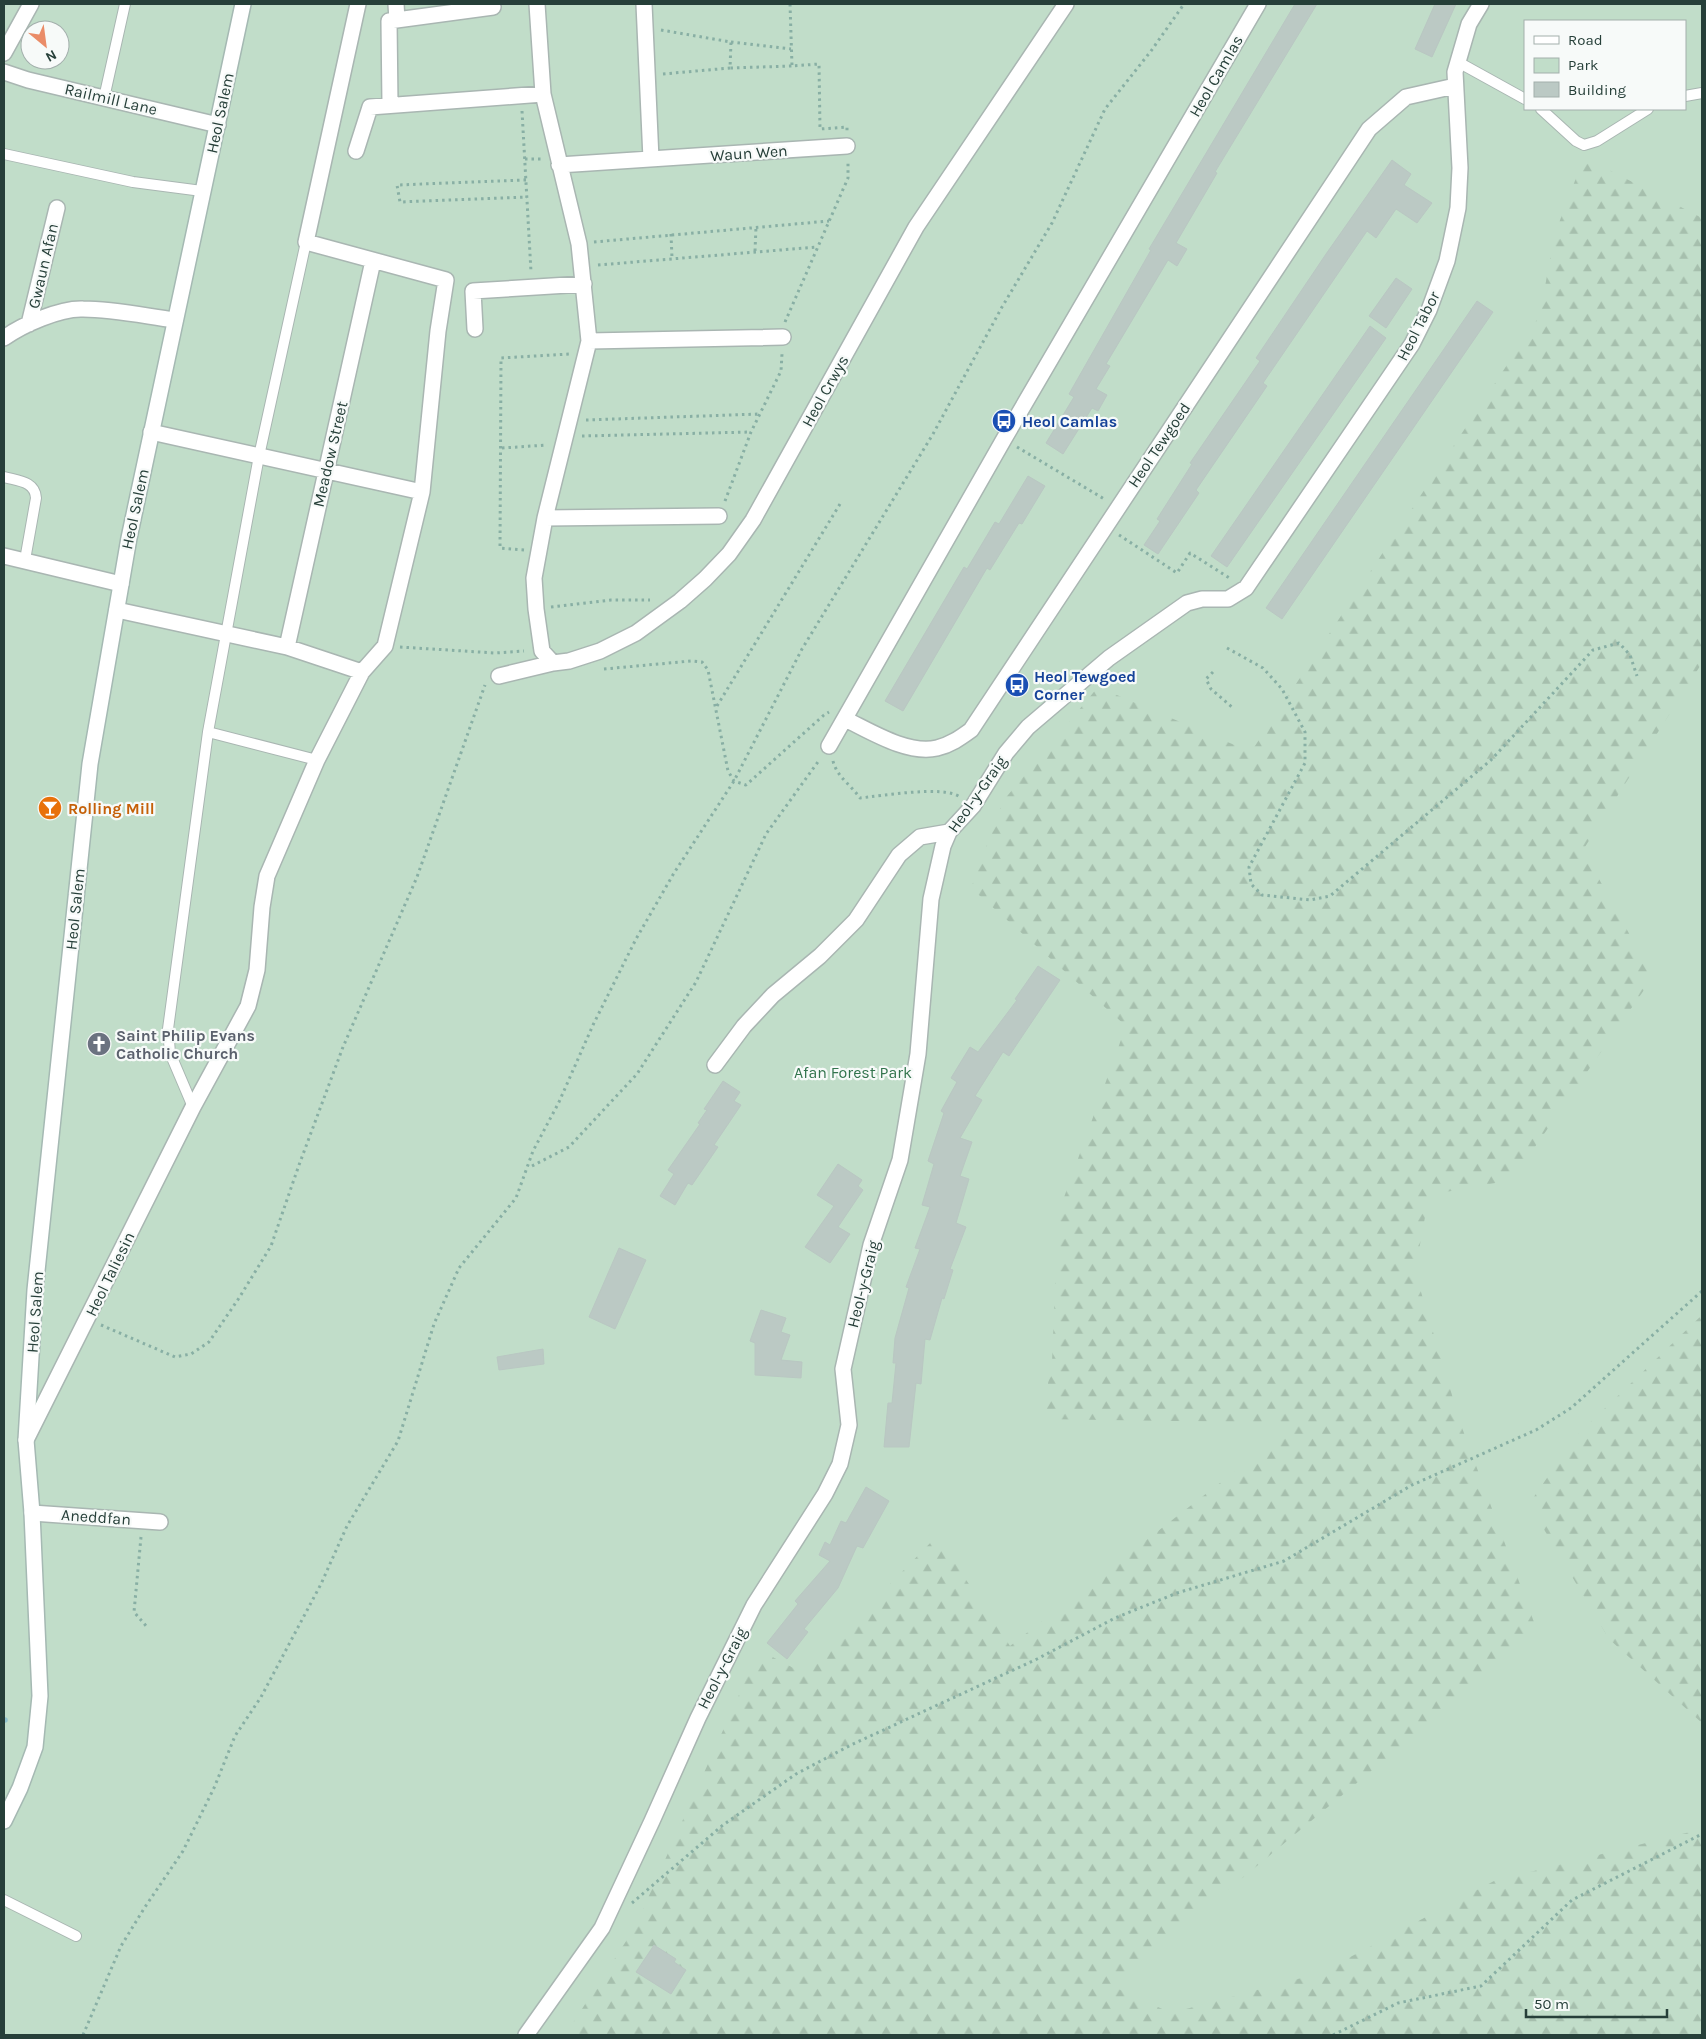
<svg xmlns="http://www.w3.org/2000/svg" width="1706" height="2039" viewBox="0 0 1706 2039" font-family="Karla,sans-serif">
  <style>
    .green { fill: #c1ddc9; fill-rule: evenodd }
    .forest { fill: url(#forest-firs) }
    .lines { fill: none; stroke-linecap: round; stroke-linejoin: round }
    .stream { stroke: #92c4cf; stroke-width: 5.5 }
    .building { fill: #bbc9c4; stroke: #b9c7c2 }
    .lane-casing { stroke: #a9b6b2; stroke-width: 12 }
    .street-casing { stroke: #a9b6b2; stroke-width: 18 }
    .secondary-casing { stroke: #a5b9b3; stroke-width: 18 }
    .path { stroke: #88afa4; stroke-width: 3; stroke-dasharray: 2.5 4; stroke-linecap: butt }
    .lane { stroke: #fff; stroke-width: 10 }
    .street { stroke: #fff; stroke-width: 15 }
    .secondary { stroke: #fff; stroke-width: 15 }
    .labels { text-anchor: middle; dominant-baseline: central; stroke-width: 4.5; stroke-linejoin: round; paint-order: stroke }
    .street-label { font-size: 16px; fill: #263f39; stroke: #f7faf9 }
    .transit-label { font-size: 16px; font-weight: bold; fill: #164399; stroke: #f7faf9; text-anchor: start }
    .food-label { font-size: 16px; font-weight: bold; fill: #c56008; stroke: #f7faf9; text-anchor: start }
    .worship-label { font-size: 16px; font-weight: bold; fill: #5b616d; stroke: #f7faf9; text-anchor: start }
    .park-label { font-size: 16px; fill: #32744d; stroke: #f7faf9 }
  </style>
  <defs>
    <pattern id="forest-firs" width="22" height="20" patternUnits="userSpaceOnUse" patternTransform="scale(1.25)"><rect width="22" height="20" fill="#c1ddc9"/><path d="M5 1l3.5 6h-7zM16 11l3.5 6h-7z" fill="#a6bfad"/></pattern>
  </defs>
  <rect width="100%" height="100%" fill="#e6eeeb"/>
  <!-- green -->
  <path class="green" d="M4,4h1698v2031h-1698zM1525,21h160v88h-160zM30,30h30v30h-30z"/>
  <!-- forest -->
  <path class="forest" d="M1584,157l118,61v445l-119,187 70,127 -141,203 -83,15 -14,77 46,153 77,208 -426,353 59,27 149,-40 174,-92 208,-52v206h-1137l69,-106 125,-279 44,23 134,-137 73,110 287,-223 -256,-4 11,-56 6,-149 68,-188 -155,-138 32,-87 95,-114 153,65 289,-437 14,-79z
    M1702,1315v408l-93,-84 -80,-135 47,-68z"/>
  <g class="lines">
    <!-- stream -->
    <path class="stream" d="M4,1720h1"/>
  </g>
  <!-- building -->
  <path class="building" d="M1295,4h22l-102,168 2,1 -41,70 11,6 -10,17 -9,-6 -62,104 4,2 -14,23 11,6 -9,16 -6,-3 -29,46 -17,-11 28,-46 -5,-3 82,-144 -2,-1z
    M1435,4h21l-24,53 -17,-8z
    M1392,160l19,14 -7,11 28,18 -15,20 -21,-14 -20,29 -9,-7 -104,152 4,3 -71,104 3,3 -41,61 -14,-9 16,-24 -3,-2 35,-55 -2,-1 70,-102 -4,-3 70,-104z
    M1396,278l16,11 -26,39 -17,-12z
    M1477,301l16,11 -211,307 -16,-11z
    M1370,326l16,12 -159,229 -16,-11z
    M1028,476l17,10 -23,38 -3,-1 -29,47 -3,-2 -84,143 -18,-10 79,-134 3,2 28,-47 4,2z
    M1038,966l22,14 -51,76 -6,-4 -28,44 7,4 -22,38 12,4 -12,34 9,3 -13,44 10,4 -16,42 3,1 -9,29 -2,-1 -12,42 -5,-1 -4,45 -5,-1 -7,64h-25l4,-44h4l4,-40h-3l2,-25 14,-50 -3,-1 14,-38 -5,-1 15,-41 -8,-2 12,-41 -6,-3 16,-48 -3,-2 16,-29 -6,-4 19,-31 8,5 39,-52 -2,-1z
    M723,1081l17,11 -6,9 7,4 -27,40 4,2 -26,38 -4,-2 -13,22 -15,-9 14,-22 -6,-4 32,-46 -2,-1 9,-13 -3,-1z
    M838,1164l24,16 -4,6 5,4 -25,37 12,7 -20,29 -25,-16 29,-41 -17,-11z
    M619,1248l27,12 -31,69 -26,-12z
    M761,1310l25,8 -5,14 9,3 -9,25 21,2 -1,16 -46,-3v-32l-5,-2z
    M543,1349l1,15 -45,6 -2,-13z
    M866,1487l23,14 -26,47 -6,-2 -19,42 -34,41 4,3 -21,27 -20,-16 31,-39 -3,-3 35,-40 -11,-6 6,-13 5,3 11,-24 5,2z
    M654,1945l22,14 -2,3 12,8 -15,24 -35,-22z"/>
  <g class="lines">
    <!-- lane casing -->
    <g class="lane-casing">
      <path id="lane" d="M1458,62l67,37
        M1685,96l17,-3
        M104,98l21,-94
        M1541,109l35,32 8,4 13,-4 51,-32
        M4,154l129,28 69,9
        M306,242l-47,214 -51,276 109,28
        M4,477c14,4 31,4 32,21l-11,62
        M193,1107l-23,-54 -2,-24 40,-297
        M4,1900l72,36"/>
    </g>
    <!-- street casing -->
    <g class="street-casing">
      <path id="street" d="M396,4l1,16
        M537,4l6,90 36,150 10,97 -44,177 -11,60 2,31 6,42 11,12
        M644,4l7,155
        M4,53l27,-49
        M4,72l24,8 190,45
        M390,104l-1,-83 104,-14
        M356,151l14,-44 173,-13
        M559,165l288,-19
        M29,324l28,-116
        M475,329l-2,-38 111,-7
        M4,338c18,-13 56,-30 79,-29 30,0 62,7 92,11
        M589,341l194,-4
        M151,432l271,60
        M545,518l174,-2
        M4,556l117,28
        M117,610l170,37 75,25
        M287,647l86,-386
        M499,676l54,-13 16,-2 31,-10 36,-18 44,-32 25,-22 24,-25 24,-34 163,-293 150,-223
        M845,719c25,12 63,36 92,29 13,-3 23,-10 34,-18l398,-601 37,-32 49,-11
        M829,746l175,-307 254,-435
        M715,1065l29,-39 29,-31 47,-39 36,-36 43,-65 21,-18 29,-5
        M26,1440l167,-333 55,-101 9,-36 5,-63 5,-31 50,-116 45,-88 23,-26 37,-154 16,-161 8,-51 -140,-38 52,-238
        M32,1513l128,9
        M526,2035l76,-107 50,-107 46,-103 56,-113 71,-111 15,-30 9,-39 -6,-56 28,-124 29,-85 18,-106 13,-155 12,-53 6,-14 24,-26 33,-53 22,-26 81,-69 78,-55 15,-4h26l18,-11 166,-244 17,-34 18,-49 11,-53 2,-40 -5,-96 14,-48 12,-20"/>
    </g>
    <!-- secondary casing -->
    <g class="secondary-casing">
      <path id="secondary" d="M4,1821l16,-33 15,-41 5,-51 -8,-183 -6,-73 9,-150 55,-526 39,-226 114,-534"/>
    </g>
    <!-- path -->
    <path class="path" d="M790,4l2,62 27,-2 1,65 27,-2v4
      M661,30l70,12 -1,26 62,-2
      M731,42l60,7
      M663,74l67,-6
      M522,111l9,161
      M525,159h17
      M526,180l-129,5 3,17 127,-5
      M671,234l1,24
      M594,242l235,-21
      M755,251l1,-24
      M598,265l219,-18
      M785,322l63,-144v-16
      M586,420l174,-6
      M582,436l169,-4
      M1017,447l89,53
      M502,448l45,-3
      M725,501l26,-69 30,-61 1,-17
      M1119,535l58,38 13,-20 41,26
      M524,550l-24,-2 1,-190 69,-4
      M551,607l60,-7h39
      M400,647l95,6 29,-2
      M1227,648l36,20 19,21 23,43v31l-56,104 2,17 11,11 48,5 20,-4 161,-136 102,-110 26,-7 11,12 7,21
      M604,669l87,-8 11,1 6,8 20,101 6,10 12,4 78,-70 5,-3
      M1213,672l-7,7 5,10 22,19
      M717,706l123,-202
      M833,761c4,16 18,24 27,37 21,-2 84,-13 100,-1
      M532,1166l37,-19 68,-73 59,-92 70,-148 54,-75
      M101,1325l74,32 16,-3 18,-12 30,-44 32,-52 28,-81 44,-118 74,-170 68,-192
      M141,1537l-7,75 13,15
      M632,1903l91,-78 73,-51 55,-29 186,-86 78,-41 62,-25 107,-32 128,-76 124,-55 35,-22 131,-117
      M83,2035l38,-89 24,-39 38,-56 31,-63 21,-52 26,-39 60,-113 26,-58 51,-85 36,-117 25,-56 57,-70 17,-47 26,-49 34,-77 43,-86 38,-66 60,-92 68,-132 131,-215 69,-127 50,-84 53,-114 46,-58 33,-47
      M1333,2035l65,-32 83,-17 91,-86 130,-66"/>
    <!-- lane -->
    <use href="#lane" class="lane"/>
    <!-- street -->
    <use href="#street" class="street"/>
    <!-- secondary -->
    <use href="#secondary" class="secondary"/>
  </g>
  <!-- icons -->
  <defs>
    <g id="bus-disc" transform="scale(1.25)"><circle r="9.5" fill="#1a4fb4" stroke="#f7faf9"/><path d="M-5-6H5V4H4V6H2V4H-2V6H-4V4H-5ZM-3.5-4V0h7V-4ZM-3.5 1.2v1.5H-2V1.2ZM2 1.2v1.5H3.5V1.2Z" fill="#fff"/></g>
    <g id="bar-disc" transform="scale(1.25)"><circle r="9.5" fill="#e8710a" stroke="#f7faf9"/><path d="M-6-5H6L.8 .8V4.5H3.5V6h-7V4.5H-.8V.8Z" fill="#fff"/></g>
    <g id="church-disc" transform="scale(1.25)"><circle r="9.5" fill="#6b7280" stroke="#f7faf9"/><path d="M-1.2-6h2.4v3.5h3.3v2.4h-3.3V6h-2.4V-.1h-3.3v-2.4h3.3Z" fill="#fff"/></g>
  </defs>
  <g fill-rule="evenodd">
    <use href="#bus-disc" x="1004" y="421"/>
    <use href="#bus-disc" x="1017" y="685"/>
    <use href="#bar-disc" x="50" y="808"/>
    <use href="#church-disc" x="99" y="1044"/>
  </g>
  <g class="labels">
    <!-- street labels -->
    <g class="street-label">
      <text transform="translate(1216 76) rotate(-60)">Heol Camlas</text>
      <text transform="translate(111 99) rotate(13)">Railmill Lane</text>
      <text transform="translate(220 113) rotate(-78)">Heol Salem</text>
      <text transform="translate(749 153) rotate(-4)">Waun Wen</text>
      <text transform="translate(43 266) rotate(-77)">Gwaun Afan</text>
      <text transform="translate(1418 326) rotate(-63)">Heol Tabor</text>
      <text transform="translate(825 391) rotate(-61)">Heol Crwys</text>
      <text transform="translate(1159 445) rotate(-56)">Heol Tewgoed</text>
      <text transform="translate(330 454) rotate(-77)">Meadow Street</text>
      <text transform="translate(135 509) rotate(-78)">Heol Salem</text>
      <text transform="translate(977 794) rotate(-55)">Heol-y-Graig</text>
      <text transform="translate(75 909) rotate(-84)">Heol Salem</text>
      <text transform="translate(110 1274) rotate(-64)">Heol Taliesin</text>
      <text transform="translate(863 1284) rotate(-76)">Heol-y-Graig</text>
      <text transform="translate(35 1312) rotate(-86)">Heol Salem</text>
      <text transform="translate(96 1517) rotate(4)">Aneddfan</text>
      <text transform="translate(722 1668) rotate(-63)">Heol-y-Graig</text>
    </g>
    <!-- transit labels -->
    <g class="transit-label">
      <text x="1022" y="421">Heol Camlas</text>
      <text x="1034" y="676">Heol Tewgoed<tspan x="1034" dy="18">Corner</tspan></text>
    </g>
    <!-- food labels -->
    <g class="food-label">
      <text x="68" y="808">Rolling Mill</text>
    </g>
    <!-- worship labels -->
    <g class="worship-label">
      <text x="116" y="1035">Saint Philip Evans<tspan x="116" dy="18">Catholic Church</tspan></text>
    </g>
    <!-- park labels -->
    <g class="park-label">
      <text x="853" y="1072">Afan Forest Park</text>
    </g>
  </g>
  <!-- border -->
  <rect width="1706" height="2039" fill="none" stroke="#263f39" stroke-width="10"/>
  <!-- legend -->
  <rect x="1524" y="20" width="162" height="90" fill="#f7faf9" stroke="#a3afac"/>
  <rect x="1534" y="36" width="25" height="8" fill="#ffffff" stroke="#a3afac"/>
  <text x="1568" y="45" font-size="15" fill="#263f39">Road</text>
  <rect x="1534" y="58" width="25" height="15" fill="#c1ddc9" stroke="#a3afac"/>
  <text x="1568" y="70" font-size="15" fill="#263f39">Park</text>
  <rect x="1534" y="82" width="25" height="15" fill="#bbc9c4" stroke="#a3afac"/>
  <text x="1568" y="95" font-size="15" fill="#263f39">Building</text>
  <!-- north arrow -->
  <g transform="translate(45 45) rotate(151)"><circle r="24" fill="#f7faf9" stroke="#a3afac"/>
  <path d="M0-4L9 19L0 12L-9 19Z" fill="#ea8c68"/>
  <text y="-8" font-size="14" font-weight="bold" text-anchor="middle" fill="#263f39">N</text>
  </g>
  <!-- scale -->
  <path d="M1526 2009v8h141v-8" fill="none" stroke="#263f39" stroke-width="2.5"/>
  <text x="1534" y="2009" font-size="15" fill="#263f39" stroke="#f7faf9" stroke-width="4" paint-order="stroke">50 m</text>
</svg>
